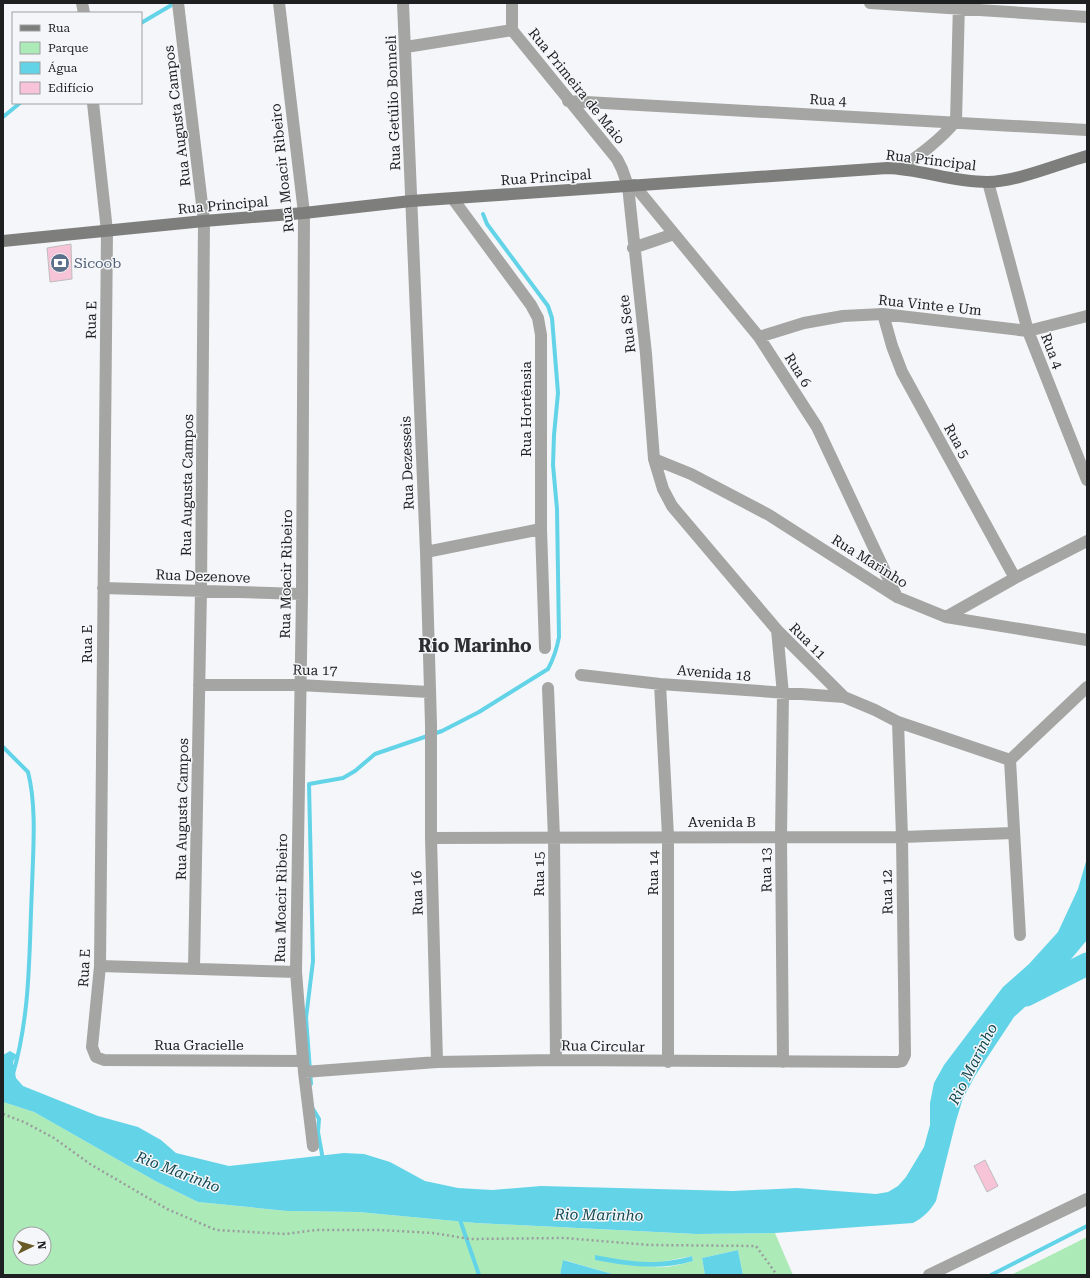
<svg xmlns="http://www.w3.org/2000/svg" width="1090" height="1278" viewBox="0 0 1090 1278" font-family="'Roboto Serif',serif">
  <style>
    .green { fill: #acebb8; fill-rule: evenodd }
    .water { fill: #63d4e8 }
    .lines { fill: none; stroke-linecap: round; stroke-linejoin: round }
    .stream { stroke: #63d4e8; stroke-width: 4 }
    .river { stroke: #63d4e8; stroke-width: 23 }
    .building { fill: #f7c3d6; stroke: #bfbcbd }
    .path { stroke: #9b9c9e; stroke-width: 2.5; stroke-dasharray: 2 3; stroke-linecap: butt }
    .street { stroke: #a5a5a3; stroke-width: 12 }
    .secondary { stroke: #7e7e7c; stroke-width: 12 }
    .labels { text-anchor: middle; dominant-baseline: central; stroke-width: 3; stroke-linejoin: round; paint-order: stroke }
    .street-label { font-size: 14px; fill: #1e1f20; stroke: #f5f6f9 }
    .service-label { font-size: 14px; fill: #4e5e75; stroke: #f5f6f9; text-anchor: start }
    .water-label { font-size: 15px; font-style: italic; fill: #154851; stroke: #f5f6f9 }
    .district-label { font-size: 18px; font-weight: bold; fill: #2d2e31; stroke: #f5f6f9 }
  </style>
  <rect width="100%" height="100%" fill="#f5f6f9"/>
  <!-- green -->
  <path class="green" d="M3,1102l31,10 123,70 41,20 89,9 71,1 118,11 220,11 79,-1 18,42h-50l-5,-25 -36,8 3,17h-89l-52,-15 -4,15h-557zM20,1234h24v24h-24zM692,1256l1,5c-24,7 -38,9 -62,1h30z
    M1087,1237v38h-76z"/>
  <!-- water -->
  <path class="water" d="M1087,858v82l-35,42 -38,35 -39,59 -12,22 -7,23 -20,80c-6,10 -12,16 -23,22l-138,10 -79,1 -220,-11 -118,-11 -71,-1 -89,-9 -41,-20 -123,-70 -31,-10v-47l7,-4 7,4 -4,7 3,16 7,8 75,30 40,11 23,13 15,13 53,13 115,-13 20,1 26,8 35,19 33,7 34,2 49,-4 192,5 64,-3 79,6 12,-2 10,-6 8,-9 18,-30 6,-22v-22l4,-20 10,-18 59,-78 26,-23 29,-32 20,-43z
    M738,1250l5,25h-38l-3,-17z
    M595,1255c37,7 60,11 97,1l1,5c-34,10 -64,5 -98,-1z
    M563,1260l53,15h-56z"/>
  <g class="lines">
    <!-- stream -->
    <path class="stream" d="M141,23l34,-20
      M3,117l17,-14
      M3,747l25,25c9,35 5,79 4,115 -3,63 -1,125 -19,187
      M311,1084l-5,-66 7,-57 -4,-177 34,-6 12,-7 20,-17 67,-23 37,-19 69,-43c6,-11 9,-21 11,-32l-2,-128 -4,-44 1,-30 4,-42 -6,-75 -4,-12 -61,-82 -4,-10
      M313,1109l6,10 -1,13 5,28
      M459,1217l20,58
      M991,1275l96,-49"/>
    <!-- river -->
    <path class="river" d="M1026,995l61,-31"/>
  </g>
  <!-- building -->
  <path class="building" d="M71,244l1,35 -22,3 -3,-34z
    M985,1160l13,26 -11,6 -13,-26z"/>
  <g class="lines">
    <!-- path -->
    <path class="path" d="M3,1114l21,8 30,16 36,26 77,45 49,21 69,4 31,-4h64l53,3 37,6 95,-1 84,7 107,1 21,29"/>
    <!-- street -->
    <path class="street" d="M82,3l2,10
      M178,3l26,218 -3,369 -7,379
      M279,3l25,210 -2,381 -6,378 8,100 9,74
      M403,3l23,549 5,172v114l6,224
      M512,3v27l105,129 5,10 6,17 18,168 8,105 9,30 9,17 105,124 67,67 31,13 23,12 112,38
      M870,3l217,14
      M406,47l106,-17
      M568,101l519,29
      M93,103l14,128 -7,735 -8,81 4,10 8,3 199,1
      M901,168c20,-14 39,-28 55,-47l3,-118
      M988,182l40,149 59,149
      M634,185l125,152 58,90 80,170
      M453,199l78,106 7,13 3,17v194l4,119
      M633,248l41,-14
      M883,314l9,32 10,26 113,206
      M759,337l45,-14 39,-7 40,-2 145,17 59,-15
      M654,459l37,15 78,41 128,82 49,20 141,23
      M426,552l115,-23
      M103,588l199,6
      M946,617l69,-39 72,-37
      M777,630l6,64 -2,143 2,225
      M581,675l79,9 184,13
      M660,684l8,152v226
      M199,685h100l130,7
      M548,688l6,150 2,222
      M1010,760l10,175
      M1010,760l77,-73
      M431,838l471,-1 111,-4
      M100,966l196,6
      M304,1072l133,-10 119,-2 341,2 5,-1 3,-6 -3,-218 -4,-115
      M929,1275l158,-76"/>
    <!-- secondary -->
    <path class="secondary" d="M3,241l201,-20 100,-8 107,-12 476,-33c34,1 65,14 100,14 29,0 71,-18 100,-26"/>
  </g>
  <!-- icons -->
  <defs>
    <g id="bank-disc" transform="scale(1)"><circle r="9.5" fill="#5c6f8a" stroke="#f5f6f9"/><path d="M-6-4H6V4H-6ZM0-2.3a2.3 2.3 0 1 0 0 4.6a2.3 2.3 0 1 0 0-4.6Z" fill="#fff"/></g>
  </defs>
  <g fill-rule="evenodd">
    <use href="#bank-disc" x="60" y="263"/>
  </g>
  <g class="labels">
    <!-- street labels -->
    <g class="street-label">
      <text transform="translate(577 86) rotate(51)">Rua Primeira de Maio</text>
      <text transform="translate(828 100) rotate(3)">Rua 4</text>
      <text transform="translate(393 103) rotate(-92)">Rua Getúlio Bonneli</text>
      <text transform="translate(177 116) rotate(-97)">Rua Augusta Campos</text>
      <text transform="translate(931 160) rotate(7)">Rua Principal</text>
      <text transform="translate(282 168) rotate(-96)">Rua Moacir Ribeiro</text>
      <text transform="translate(546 177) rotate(-4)">Rua Principal</text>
      <text transform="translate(223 205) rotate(-5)">Rua Principal</text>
      <text transform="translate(930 305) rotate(6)">Rua Vinte e Um</text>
      <text transform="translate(91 320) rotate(-89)">Rua E</text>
      <text transform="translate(627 324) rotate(-97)">Rua Sete</text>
      <text transform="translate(1052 351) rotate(69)">Rua 4</text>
      <text transform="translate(798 370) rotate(58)">Rua 6</text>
      <text transform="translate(526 409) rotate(-90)">Rua Hortênsia</text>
      <text transform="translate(957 441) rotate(61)">Rua 5</text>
      <text transform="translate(407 463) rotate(-92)">Rua Dezesseis</text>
      <text transform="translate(187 485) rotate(-89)">Rua Augusta Campos</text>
      <text transform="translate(870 561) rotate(32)">Rua Marinho</text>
      <text transform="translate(286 574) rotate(-89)">Rua Moacir Ribeiro</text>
      <text transform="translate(203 576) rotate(2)">Rua Dezenove</text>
      <text transform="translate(808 641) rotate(45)">Rua 11</text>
      <text transform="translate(87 644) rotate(-90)">Rua E</text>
      <text transform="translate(315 670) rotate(1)">Rua 17</text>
      <text transform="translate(714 673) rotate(5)">Avenida 18</text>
      <text transform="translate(182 809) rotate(-89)">Rua Augusta Campos</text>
      <text x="722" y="822">Avenida B</text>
      <text transform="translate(766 870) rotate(-91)">Rua 13</text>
      <text transform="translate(653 873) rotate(-90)">Rua 14</text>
      <text transform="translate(539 874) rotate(-90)">Rua 15</text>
      <text transform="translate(887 892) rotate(-91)">Rua 12</text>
      <text transform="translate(417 893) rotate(-92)">Rua 16</text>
      <text transform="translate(281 898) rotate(-89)">Rua Moacir Ribeiro</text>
      <text transform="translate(84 968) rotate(-87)">Rua E</text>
      <text x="199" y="1045">Rua Gracielle</text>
      <text transform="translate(603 1046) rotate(1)">Rua Circular</text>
    </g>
    <!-- service labels -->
    <g class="service-label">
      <text x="74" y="263">Sicoob</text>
    </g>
    <!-- water labels -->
    <g class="water-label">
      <text transform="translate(973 1064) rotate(-63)">Rio Marinho</text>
      <text transform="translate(178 1172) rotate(21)">Rio Marinho</text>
      <text transform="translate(599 1215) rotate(1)">Rio Marinho</text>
    </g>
    <!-- district labels -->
    <g class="district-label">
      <text x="475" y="645">Rio Marinho</text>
    </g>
  </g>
  <!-- border -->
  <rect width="1090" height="1278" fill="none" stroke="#1e1f20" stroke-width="8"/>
  <!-- legend -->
  <rect x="12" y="12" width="130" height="92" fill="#f5f6f9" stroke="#9fa0a2"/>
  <rect x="20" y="25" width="20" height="6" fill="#7e7e7c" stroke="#9fa0a2"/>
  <text x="48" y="32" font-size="12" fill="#1e1f20">Rua</text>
  <rect x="20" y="42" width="20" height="12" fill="#acebb8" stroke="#9fa0a2"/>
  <text x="48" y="52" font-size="12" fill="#1e1f20">Parque</text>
  <rect x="20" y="62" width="20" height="12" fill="#63d4e8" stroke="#9fa0a2"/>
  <text x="48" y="72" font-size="12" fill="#1e1f20">Água</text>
  <rect x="20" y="82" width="20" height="12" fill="#f7c3d6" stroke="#9fa0a2"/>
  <text x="48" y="92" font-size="12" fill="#1e1f20">Edifício</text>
  <!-- north arrow -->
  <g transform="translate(32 1246) rotate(85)"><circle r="19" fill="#f5f6f9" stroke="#9fa0a2"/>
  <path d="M0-3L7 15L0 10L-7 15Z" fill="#695b28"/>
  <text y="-6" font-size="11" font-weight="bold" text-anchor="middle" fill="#1e1f20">N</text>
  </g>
</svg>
